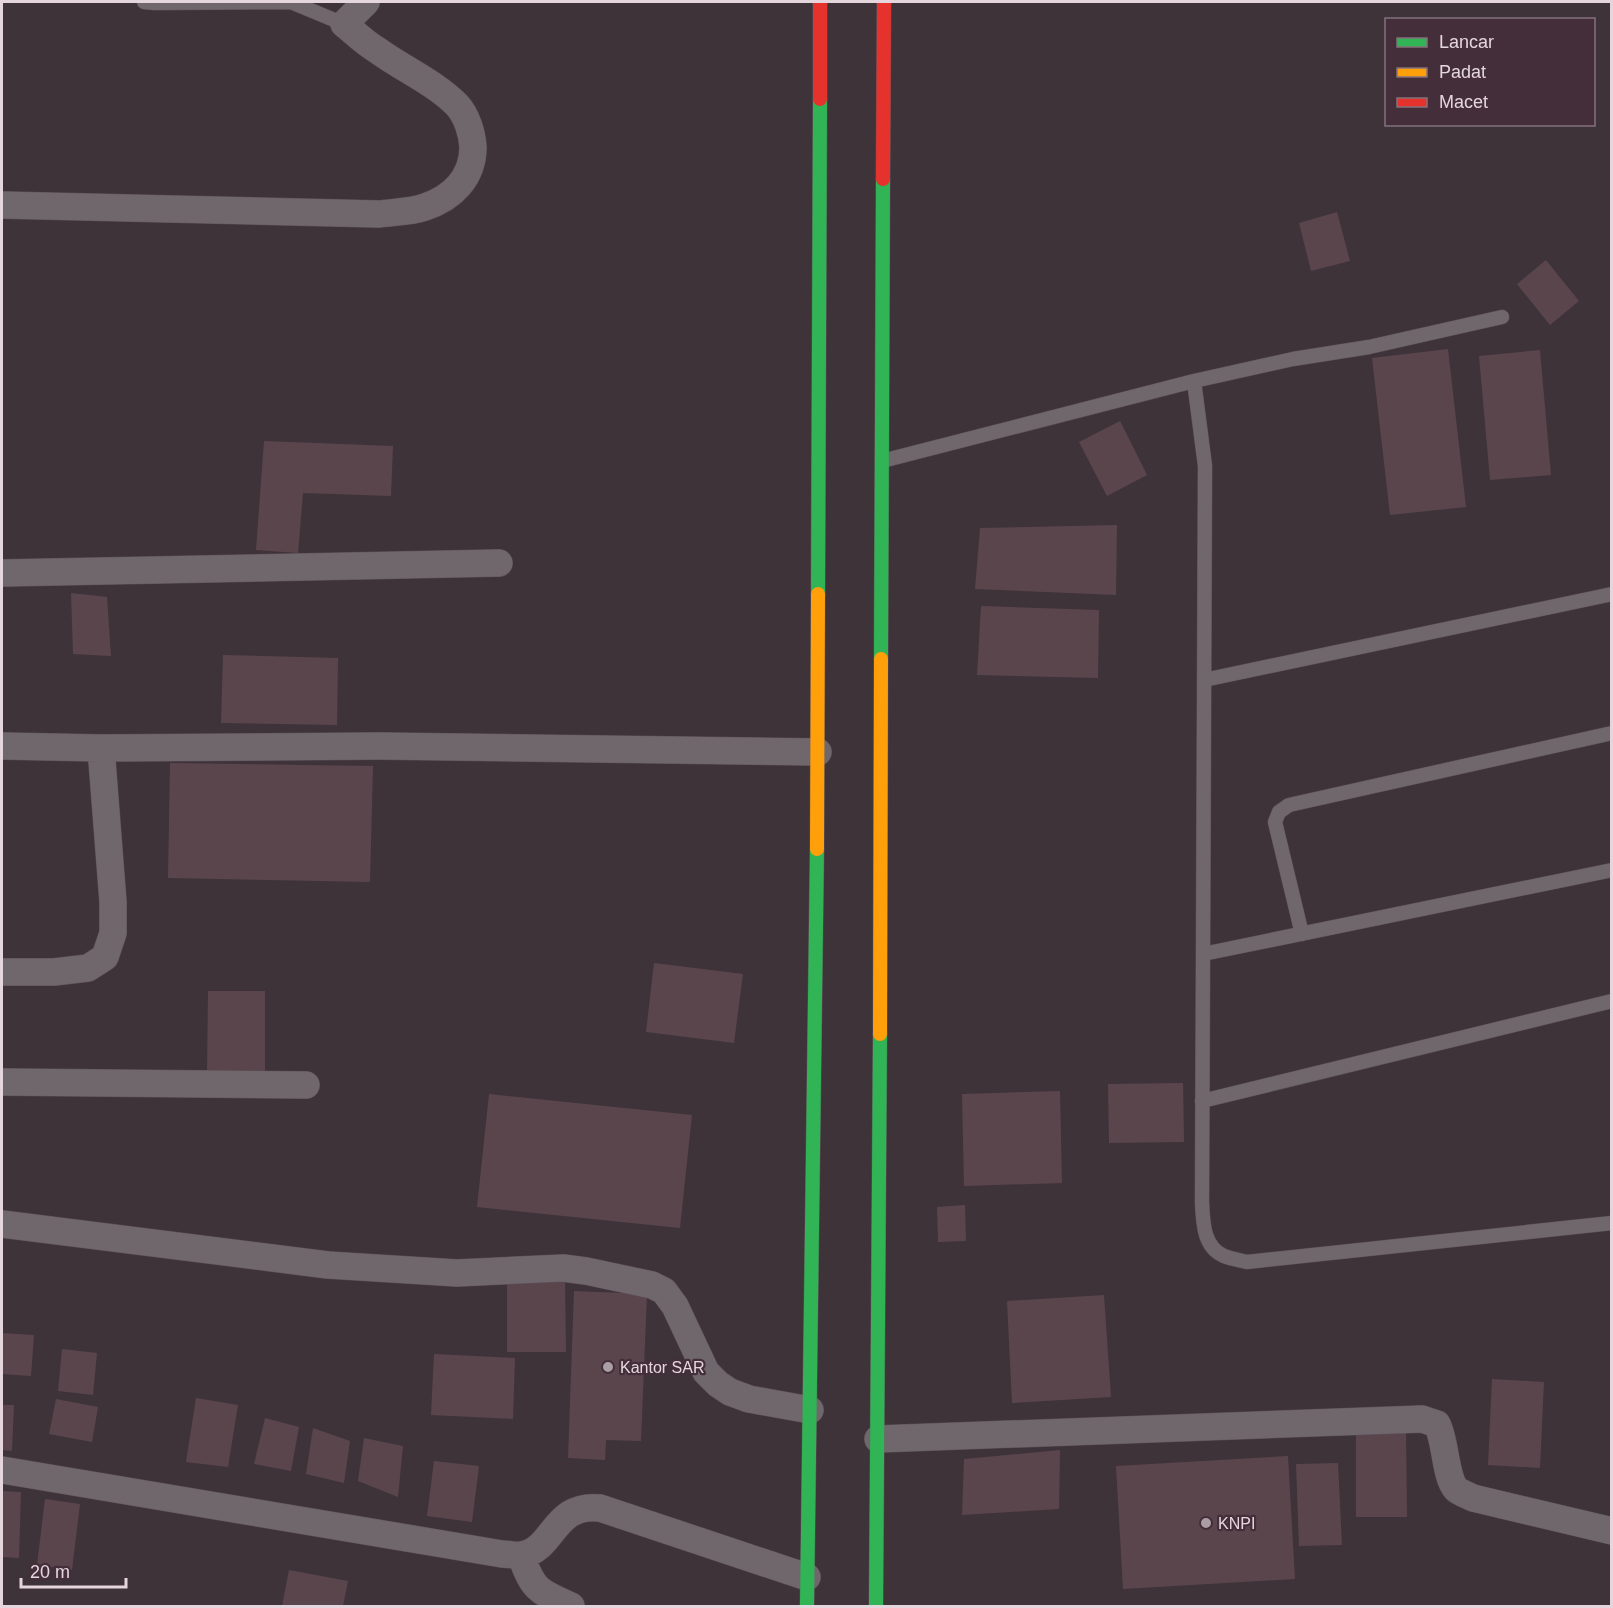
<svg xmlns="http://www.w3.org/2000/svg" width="1613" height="1608" viewBox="0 0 1613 1608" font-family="Helvetica,sans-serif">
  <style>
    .building { fill: #5b454d }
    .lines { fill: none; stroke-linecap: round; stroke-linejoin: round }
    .lane-casing { stroke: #5b5056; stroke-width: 15 }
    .street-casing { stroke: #5b5056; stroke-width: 28 }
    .fast-casing { stroke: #5b5056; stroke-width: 15 }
    .slow-casing { stroke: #5b5056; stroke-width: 15 }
    .jam-casing { stroke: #5b5056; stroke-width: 15 }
    .lane { stroke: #70676c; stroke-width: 14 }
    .street { stroke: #70676c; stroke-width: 27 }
    .fast { stroke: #30b455; stroke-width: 14 }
    .slow { stroke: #ff9f0a; stroke-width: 14 }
    .jam { stroke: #e5322d; stroke-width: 14 }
    .poi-dot { fill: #ab9da4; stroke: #432e39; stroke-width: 2 }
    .labels { text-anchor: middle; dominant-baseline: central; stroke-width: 4.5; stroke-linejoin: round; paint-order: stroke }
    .poi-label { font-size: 16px; fill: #e5d6dd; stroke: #432e39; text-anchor: start }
  </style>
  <rect width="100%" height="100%" fill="#3e3339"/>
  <!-- building -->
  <path class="building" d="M1337,212l13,49 -39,10 -12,-48z
    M1546,260l33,41 -29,24 -33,-41z
    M1448,349l18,158 -76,8 -18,-157z
    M1540,350l11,125 -61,5 -11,-124z
    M1120,421l27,54 -40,21 -28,-54z
    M264,441l129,5 -2,50 -88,-3 -5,60 -42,-3z
    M1117,525l-1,70 -141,-6 5,-61z
    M71,593l36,4 4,59 -38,-2z
    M981,606l118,4 -1,68 -121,-3z
    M223,655l115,3 -1,67 -116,-2z
    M170,763l203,3 -3,116 -202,-4z
    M654,963l89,11 -9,69 -88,-11z
    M208,991h57v83h-58z
    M1183,1083l1,59 -75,1 -1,-59z
    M1060,1091l2,92 -98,3 -2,-92z
    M489,1094l203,21 -12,113 -203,-21z
    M965,1205l1,36 -28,1 -1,-35z
    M507,1280h58l1,72h-59z
    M574,1291l73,3 -6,147 -35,-1 -1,20 -37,-2z
    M1104,1295l7,102 -99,6 -5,-102z
    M2,1333l32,2 -3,41 -29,-2z
    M62,1349l35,4 -4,42 -35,-4z
    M434,1354l81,4 -2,61 -82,-4z
    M1492,1379l52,3 -4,86 -52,-3z
    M196,1398l42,7 -10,62 -42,-5z
    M56,1399l42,8 -6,35 -43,-8z
    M2,1405h12l-2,46 -10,-1z
    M265,1418l34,9 -8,44 -37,-7z
    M313,1428l37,13 -6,42 -38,-9z
    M1356,1431h50l1,86h-51z
    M364,1438l39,8 -5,51 -40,-16z
    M1060,1450l-1,59 -97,6 2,-56z
    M1288,1456l7,123 -172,10 -7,-123z
    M434,1461l45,5 -7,56 -45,-6z
    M1338,1463l4,82 -43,1 -3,-82z
    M2,1491l19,1 -2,66 -17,-1z
    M45,1499l35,5 -8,66 -35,-5z
    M289,1570l59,11 -5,25h-61z"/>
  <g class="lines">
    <!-- lane casing -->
    <g class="lane-casing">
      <path id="lane" d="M144,2l11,1 137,-1
        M291,2l53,22
        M1194,381l11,85 -3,736c1,20 1,45 22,54 7,3 16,4 23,6l365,-39
        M882,461l312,-80 99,-22 76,-12 133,-30
        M1204,680l408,-86
        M1302,934l-27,-112 4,-10 10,-7 323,-72
        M1203,954l409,-84
        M1202,1101l410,-100"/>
    </g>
    <!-- street casing -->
    <g class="street-casing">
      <path id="street" d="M2,205l377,9c15,-2 32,-2 46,-7 27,-9 48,-29 48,-60 -1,-14 -6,-31 -16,-42 -23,-23 -54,-36 -80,-55 -12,-7 -22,-17 -33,-26l22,-22
        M2,573l497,-10
        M2,746l99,2 279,-2 438,6
        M2,972h52l34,-4 17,-11 8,-24v-31l-12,-154
        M2,1082l304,3
        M2,1224l326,41 129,8 106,-5 23,3 66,14 12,6 11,15 31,66 12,12 12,8 19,7 61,11
        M878,1439l544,-20 15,5c9,17 8,53 19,65 4,4 12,6 17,9l139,33
        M2,1470l500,84c6,0 14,2 19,1 34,-5 31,-52 79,-47l207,69
        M521,1556c13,35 17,35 50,50"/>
    </g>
    <!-- fast casing -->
    <g class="fast-casing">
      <path id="fast" d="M818,594l2,-495
        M881,659l2,-480
        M807,1606l10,-757
        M876,1606l4,-572"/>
    </g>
    <!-- slow casing -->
    <g class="slow-casing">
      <path id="slow" d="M817,849l1,-255
        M880,1034l1,-375"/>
    </g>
    <!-- jam casing -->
    <g class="jam-casing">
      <path id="jam" d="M820,99v-97
        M883,179l1,-177"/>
    </g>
    <!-- lane -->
    <use href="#lane" class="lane"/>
    <!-- street -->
    <use href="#street" class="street"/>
    <!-- fast -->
    <use href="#fast" class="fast"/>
    <!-- slow -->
    <use href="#slow" class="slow"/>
    <!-- jam -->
    <use href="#jam" class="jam"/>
  </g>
  <!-- markers -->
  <g class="poi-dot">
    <circle cx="608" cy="1367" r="6"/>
    <circle cx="1206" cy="1523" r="6"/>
  </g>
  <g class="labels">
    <!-- poi labels -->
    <g class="poi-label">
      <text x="620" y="1367">Kantor SAR</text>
      <text x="1218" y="1523">KNPI</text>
    </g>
  </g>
  <!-- border -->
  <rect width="1613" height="1608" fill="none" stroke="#e5d6dd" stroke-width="6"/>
  <!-- legend -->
  <rect x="1385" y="18" width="210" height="108" fill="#432e39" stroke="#84717b" stroke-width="1.5"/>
  <rect x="1397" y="38" width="30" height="9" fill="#30b455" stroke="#84717b" stroke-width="1.5"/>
  <text x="1439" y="48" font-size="18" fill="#e5d6dd">Lancar</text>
  <rect x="1397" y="68" width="30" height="9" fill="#ff9f0a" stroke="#84717b" stroke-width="1.5"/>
  <text x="1439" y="78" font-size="18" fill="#e5d6dd">Padat</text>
  <rect x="1397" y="98" width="30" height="9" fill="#e5322d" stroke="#84717b" stroke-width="1.5"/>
  <text x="1439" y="108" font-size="18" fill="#e5d6dd">Macet</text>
  <!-- scale -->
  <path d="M21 1578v9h105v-9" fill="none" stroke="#e5d6dd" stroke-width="3"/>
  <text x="30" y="1578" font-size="18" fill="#e5d6dd" stroke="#432e39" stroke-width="4.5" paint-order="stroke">20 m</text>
</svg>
